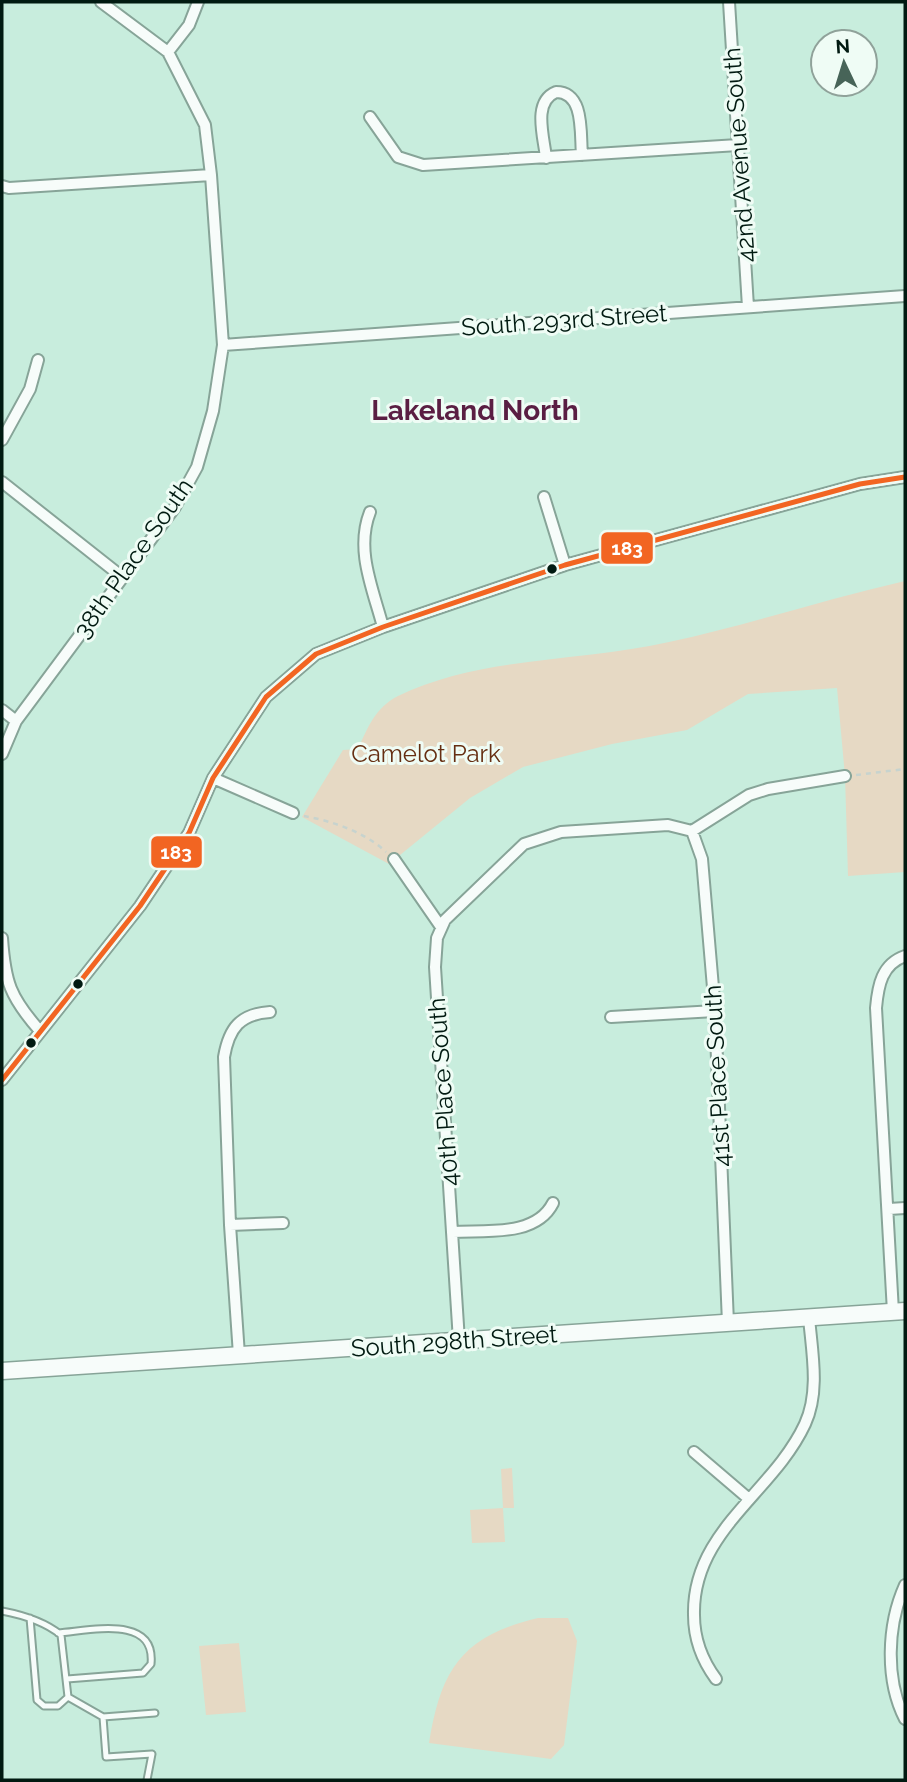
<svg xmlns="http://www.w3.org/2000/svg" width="907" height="1782" viewBox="0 0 907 1782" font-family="Raleway,sans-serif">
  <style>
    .green { fill: #e6d9c4 }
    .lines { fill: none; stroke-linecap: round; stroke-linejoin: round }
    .lane-casing { stroke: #87a498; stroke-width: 9 }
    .street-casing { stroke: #87a498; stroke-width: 14 }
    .secondary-casing { stroke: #87a498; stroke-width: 19 }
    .path { stroke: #c7d3ce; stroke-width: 2.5; stroke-dasharray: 5 5; stroke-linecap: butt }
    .lane { stroke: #f7fcfa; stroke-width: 5 }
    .street { stroke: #f7fcfa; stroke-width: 10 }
    .secondary { stroke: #f7fcfa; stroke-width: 16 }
    .bus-1-casing { stroke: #effcf5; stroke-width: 10 }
    .bus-1 { stroke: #f26522; stroke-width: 5 }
    .bus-dot { fill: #011a11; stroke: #effcf5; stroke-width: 2.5 }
    .labels { text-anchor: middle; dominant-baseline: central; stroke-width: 6; stroke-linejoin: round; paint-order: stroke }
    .street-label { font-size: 24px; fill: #011a11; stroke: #effcf5 }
    .park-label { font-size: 24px; fill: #662f12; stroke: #effcf5 }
    .quarter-label { font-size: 28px; font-weight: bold; fill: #5a1e43; stroke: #effcf5 }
    .line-badge { stroke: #effcf5; stroke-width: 2.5 }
    .badge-label { font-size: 19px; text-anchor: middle; font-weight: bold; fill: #fff }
  </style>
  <rect width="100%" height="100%" fill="#c8eddd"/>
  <!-- green -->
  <path class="green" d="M905,581v291l-57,4 -3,-100 -8,-88 -89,6 -61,36 -75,14 -89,23 -53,31 -81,66 -87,-47 41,-67 15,-1c10,-22 17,-41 40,-53 83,-40 183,-34 271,-54 79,-17 157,-43 236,-61z
    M512,1468l2,40h-11l2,34 -33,1 -2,-33 33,-2 -2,-39z
    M538,1618h30l9,23 -13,104 -13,14 -122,-16c12,-74 33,-107 109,-125z
    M239,1643l7,69 -40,3 -7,-69z"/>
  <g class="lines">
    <!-- lane casing -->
    <g class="lane-casing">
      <path id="lane" d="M2,1611c21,4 42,10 59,24l7,62 -10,9h-14l-7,-6 -7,-82
        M58,1633c31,-2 98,-19 93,31l-8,9 -76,6
        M68,1697l35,20
        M147,1780l5,-26 -46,3 -3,-40 52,-4"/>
    </g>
    <!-- street casing -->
    <g class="street-casing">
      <path id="street" d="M101,2l67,50
        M729,2l19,305
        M370,117l28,40 25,8 315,-20
        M546,158c-2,-21 -14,-56 10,-66 29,0 24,42 26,63
        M2,186l7,2 202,-13
        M223,345l682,-49
        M2,440l28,-51 8,-29
        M2,482l119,94
        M544,497l21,68
        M370,512c-15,38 3,77 13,115
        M2,710l14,11
        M2,754l14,-33 159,-214 22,-40 16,-56 10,-66 -12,-170 -6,-50 -37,-73 21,-27 9,-23
        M213,778l80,35
        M692,831l10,28 13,152 13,312
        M394,859l47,68
        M2,938c3,44 8,59 38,93
        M611,1017l104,-6
        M2,1080l138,-174 49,-73 24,-55 53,-81 50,-43 67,-27 182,-62 295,-81 45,-7
        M889,1209l16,-1
        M230,1225l53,-2
        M453,1232c33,-2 83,5 100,-29
        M893,1312l-17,-304c2,-23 6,-44 29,-52
        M459,1341l-24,-374 2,-29 8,-18 79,-76 37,-12 107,-7 24,6 57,-36 19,-6 77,-13
        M239,1355l-9,-130 -6,-168c5,-29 16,-43 46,-45
        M694,1452l55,47
        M905,1585c-18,40 -20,95 0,134
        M716,1679c-14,-19 -22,-40 -22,-64 -2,-84 79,-122 111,-191 15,-32 7,-72 4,-106"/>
    </g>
    <!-- secondary casing -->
    <g class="secondary-casing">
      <path id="secondary" d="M2,1371l903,-60"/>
    </g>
    <!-- path -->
    <path class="path" d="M856,775l49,-6
      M304,816c28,5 61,16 82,36"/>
    <!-- lane -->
    <use href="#lane" class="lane"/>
    <!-- street -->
    <use href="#street" class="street"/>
    <!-- secondary -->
    <use href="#secondary" class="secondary"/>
    <!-- bus-1 casing -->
    <g class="bus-1-casing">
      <path id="bus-1" d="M2,1080l138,-174 49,-73 24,-55 53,-81 50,-43 67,-27 182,-62 295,-81 45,-7"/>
    </g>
    <!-- bus-1 -->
    <use href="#bus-1" class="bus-1"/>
  </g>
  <!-- markers -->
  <g class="bus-dot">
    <circle cx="552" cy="569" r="6"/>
    <circle cx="78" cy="984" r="6"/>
    <circle cx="31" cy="1043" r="6"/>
  </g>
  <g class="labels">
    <!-- street labels -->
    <g class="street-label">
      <text transform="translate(739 155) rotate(-94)">42nd Avenue South</text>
      <text transform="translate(564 320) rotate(-4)">South 293rd Street</text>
      <text transform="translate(133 558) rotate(-55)">38th Place South</text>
      <text transform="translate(717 1076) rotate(-93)">41st Place South</text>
      <text transform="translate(443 1092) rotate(-94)">40th Place South</text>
      <text transform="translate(454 1341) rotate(-4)">South 298th Street</text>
    </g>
    <!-- park labels -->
    <g class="park-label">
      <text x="426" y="753">Camelot Park</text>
    </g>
    <!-- quarter labels -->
    <g class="quarter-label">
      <text x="475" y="410">Lakeland North</text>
    </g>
  </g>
  <g class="line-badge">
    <rect x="600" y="531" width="54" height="34" rx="7" fill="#f26522"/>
    <rect x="150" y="835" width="53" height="34" rx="7" fill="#f26522"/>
  </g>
  <g class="badge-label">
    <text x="627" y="555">183</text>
    <text x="176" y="859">183</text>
  </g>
  <!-- border -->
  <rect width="907" height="1782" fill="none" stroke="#011a11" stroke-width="7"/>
  <!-- north arrow -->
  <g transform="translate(844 63) rotate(356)"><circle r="33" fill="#effcf5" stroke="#90a29a" stroke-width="2"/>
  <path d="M0-5L12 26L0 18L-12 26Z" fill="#476458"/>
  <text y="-10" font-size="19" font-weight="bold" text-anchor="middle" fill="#011a11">N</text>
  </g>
</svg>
